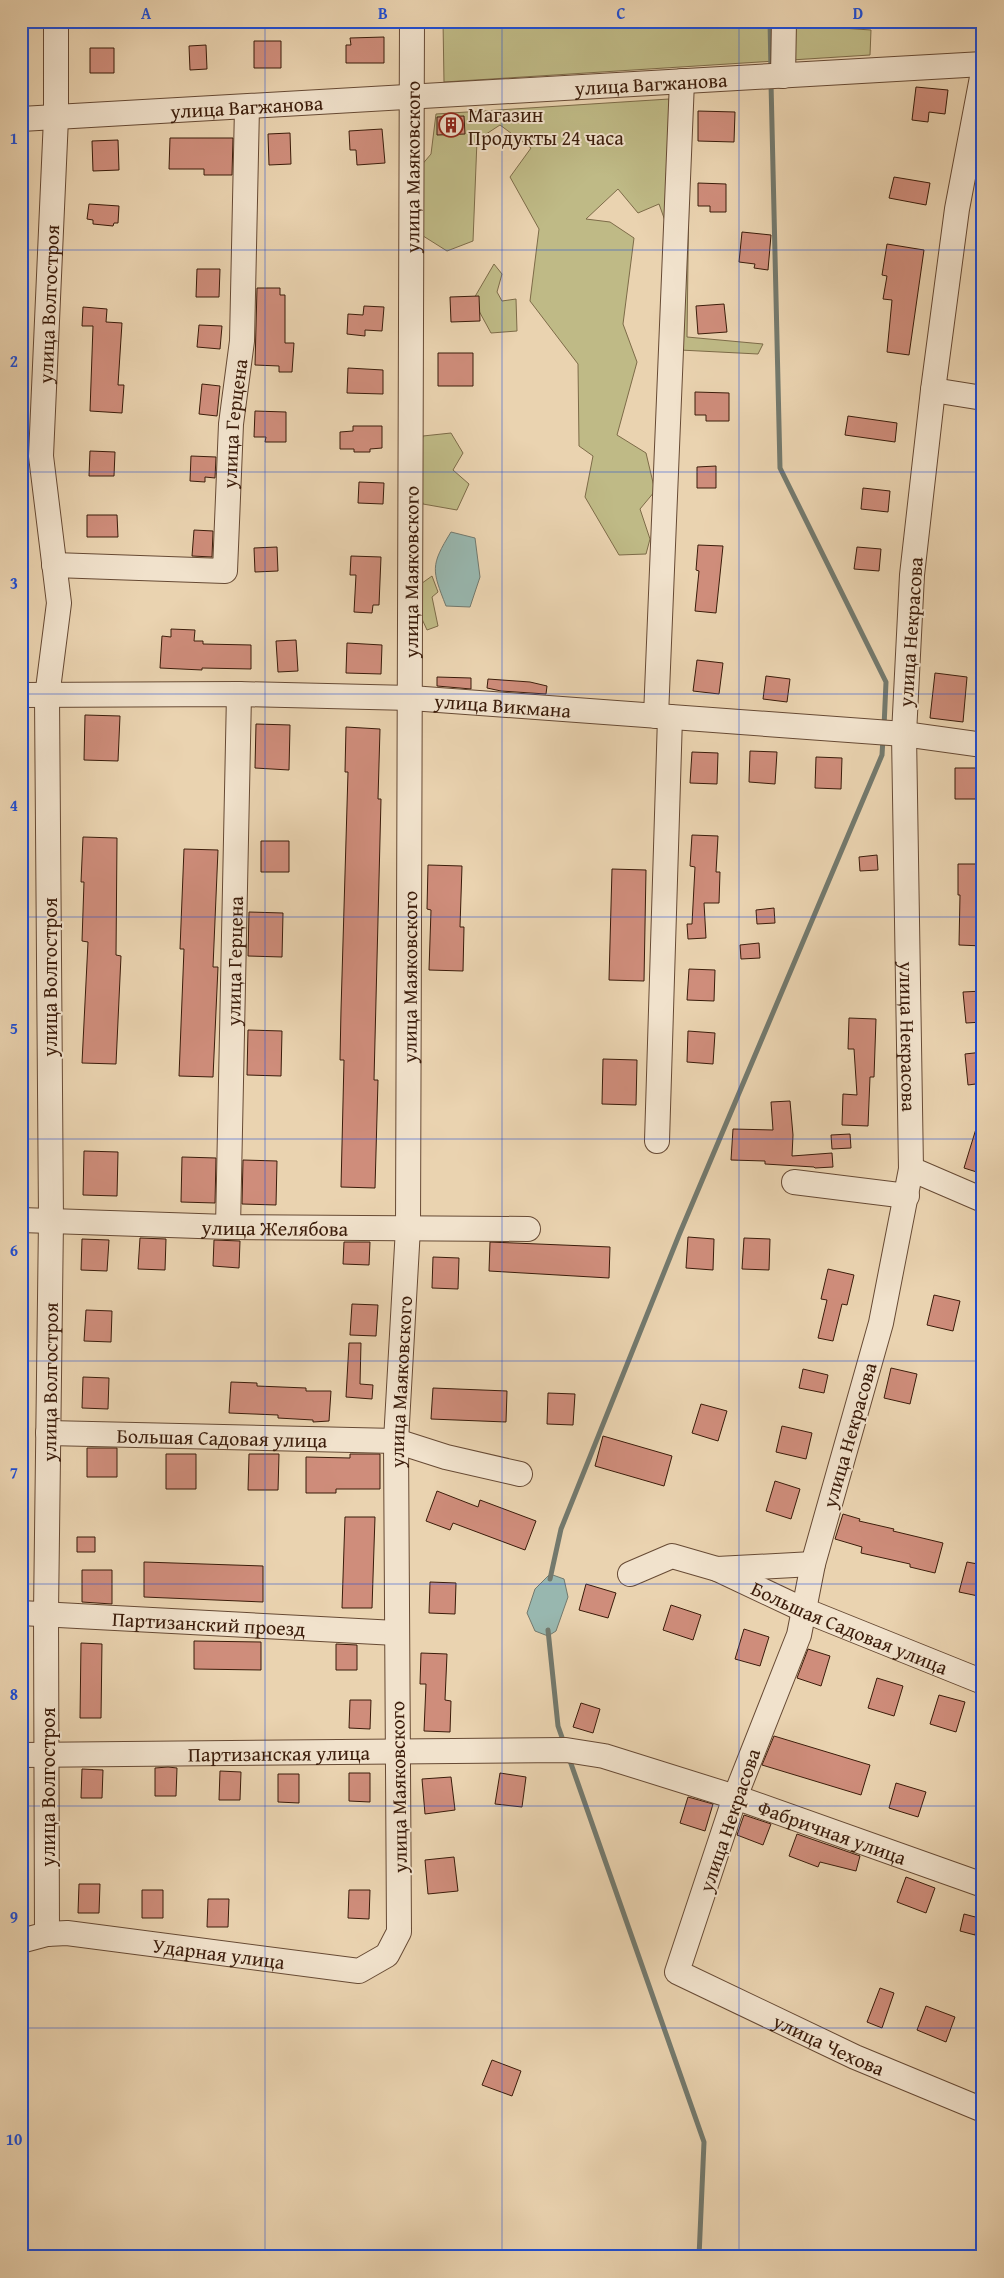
<svg xmlns="http://www.w3.org/2000/svg" width="1004" height="2278" viewBox="0 0 1004 2278" font-family="'Gentium Book Plus',serif">
  <style>
    .green { fill: #bfba86; stroke: #7d6b48 }
    .water { fill: #98b7af; stroke: #73796d }
    .lines { fill: none; stroke-linecap: round; stroke-linejoin: round }
    .stream { stroke: #73796d; stroke-width: 5 }
    .building { fill: #cf8d7b; stroke: #3b1c0a }
    .minor-casing { stroke: #674a34; stroke-width: 26 }
    .minor { stroke: #f1e2cc; stroke-width: 24 }
    .grid { fill: none; stroke: #1d4ed8; stroke-width: 1; stroke-opacity: 0.55 }
    .labels { text-anchor: middle; dominant-baseline: central; stroke-width: 4; stroke-linejoin: round; paint-order: stroke }
    .street-label { font-size: 20px; fill: #3b1c0a; stroke: #f1e2cc }
    .poi-label { font-size: 20px; fill: #3b1c0a; stroke: #f1e2cc; text-anchor: start }
    .neatline { fill: none; stroke: #1d4ed8; stroke-width: 2 }
    .grid-label { font-size: 16px; text-anchor: middle; font-weight: bold; fill: #1d4ed8 }
  </style>
  <rect width="100%" height="100%" fill="#ead3b0"/>
  <filter id="stains"><feTurbulence type="fractalNoise" baseFrequency=".004" numOctaves="4"/><feColorMatrix values="0 0 0 0 .2 0 0 0 0 .09 0 0 0 0 .02 0 0 0 .5 -.17"/></filter>
  <radialGradient id="worn" r=".72"><stop offset=".6" stop-color="#630" stop-opacity="0"/><stop offset="1" stop-color="#630" stop-opacity=".3"/></radialGradient>
  <!-- green -->
  <path class="green" d="M443,21h339v3l89,6 -1,25 -426,27z
    M669,99l5,57 15,29 -2,152 76,7 -5,10 -78,-4 -2,-93 -19,-53 -21,9 -20,-24 -32,30 24,3 24,16 -11,86 14,38 -20,73 29,18 9,38 -15,18 10,30 -4,15 -27,1 -34,-58 8,-41 -14,-10 -1,-82 -48,-63 9,-72 -29,-52 21,-29 -31,-23 -23,15 -4,101 -26,10 -27,-17v-67l11,-13 5,-40z
    M494,264l8,10 -5,18 5,9 14,-2 1,32 -26,2 -18,-33z
    M451,433l12,20 -10,17 16,14 -12,26 -34,-6 -7,-32 7,-36z
    M432,576l6,16 -6,5 6,29 -11,4 -5,-11 -4,-33z"/>
  <!-- water -->
  <path class="water" d="M451,532l24,6 5,39 -10,30 -24,-1c-14,-36 -16,-40 5,-74z
    M550,1574l14,5 4,18 -12,34 -8,5 -13,-5 -8,-18 8,-24z"/>
  <g class="lines">
    <!-- stream -->
    <path class="stream" d="M770,21l1,49
      M771,83l9,385 106,214 -2,45
      M550,1579l11,-50 118,-294 203,-480 1,-17
      M548,1630l10,96 6,17
      M569,1758l135,384 -5,115"/>
  </g>
  <!-- building -->
  <path class="building" d="M384,37v26h-38v-18h5l-1,-7z
    M254,41h27v27h-27z
    M206,45l1,24 -17,1 -1,-24z
    M90,48h24v25h-24z
    M916,87l32,3 -3,24 -16,-2 -1,10 -16,-2z
    M698,111l37,1 -1,30 -36,-1z
    M464,116l1,18 -28,1v-18z
    M382,129l3,34 -28,2 -1,-15h-6l-1,-19z
    M290,133l1,31 -22,1 -1,-31z
    M170,138h63l-1,37h-28v-6h-35z
    M118,140l1,30 -26,1 -1,-30z
    M894,177l36,6 -4,22 -37,-7z
    M698,183l28,1v28h-16v-6h-12z
    M89,204l30,2 -1,17h-4l-1,3 -20,-2v-4l-6,-1z
    M742,232l29,3 -3,35 -14,-2 1,-4 -16,-2z
    M887,244l37,6 -15,105 -22,-3 5,-52 -9,-1 4,-23 -5,-1z
    M197,269h23l-1,28h-23z
    M257,288h23v7h5v48h9l-2,29h-13v-6l-24,-1z
    M479,296l1,25 -29,1 -1,-25z
    M724,304l3,28 -29,2 -2,-28z
    M364,306l20,1 -2,24 -17,-1v6l-18,-2 1,-20 15,1z
    M83,307l24,2 -1,13 16,1 -4,62h6l-2,28 -32,-2 3,-85h-11z
    M199,325l23,1 -2,23 -23,-2z
    M438,353h35v33h-35z
    M348,368l35,2v24l-36,-1z
    M202,384l18,2 -3,30 -18,-2z
    M695,392l34,1v28h-23v-6h-11z
    M255,411l31,1v30h-21l1,-5h-12z
    M848,416l49,7 -2,19 -50,-7z
    M353,426h29v22l-12,1v3h-16v-3h-14v-17l13,-1z
    M90,451l25,1 -1,24h-25z
    M191,456l25,1 -1,21 -10,-1v5l-15,-1z
    M716,466v22h-19v-21z
    M359,482l25,1 -1,21 -25,-1z
    M863,488l27,3 -2,21 -27,-3z
    M87,515h30l1,22h-31z
    M194,530l19,1 -1,26 -20,-1z
    M698,545l25,1 -7,67 -21,-2 4,-40 -3,-1z
    M277,547l1,24 -23,1 -1,-24z
    M857,547l24,2 -2,22 -25,-2z
    M351,556l30,1 -2,48h-6l-1,8 -18,-1 2,-37h-6z
    M171,629l24,1 -1,11h9v3l48,1v24l-49,-1v2l-42,-2 2,-32 9,1z
    M296,640l2,31 -20,1 -2,-31z
    M347,643l35,2 -1,29 -35,-1z
    M697,660l26,3 -4,31 -26,-3z
    M935,673l32,4 -4,45 -33,-4z
    M766,676l24,3 -3,23 -24,-3z
    M437,677l34,1v11l-34,-3z
    M488,679l42,3 17,4 -1,8 -45,-3 -14,-3z
    M85,715l35,1 -2,45 -34,-1z
    M256,724l34,1 -1,45 -34,-2z
    M346,727l34,2 -2,70h3l-7,281h4l-3,108 -34,-1 3,-127h-4l1,-50 7,-238h-3z
    M750,751l27,1 -2,32 -26,-2z
    M692,752l26,1 -1,31 -27,-1z
    M816,757l26,1 -1,31 -26,-1z
    M955,768h26v31h-26z
    M692,835l26,1 -2,36h4l-1,31h-15l2,35 -18,1 -1,-15h5l3,-57 -5,-1z
    M83,837l34,1 -1,117 5,1 -5,108 -34,-1 6,-121 -6,-1 2,-59h-3z
    M261,841h28v31h-28z
    M184,849l34,1 -5,117h5l-5,110 -34,-1 5,-127h-4z
    M877,855l1,15 -18,1 -1,-14z
    M958,864h25v82l-24,-1 1,-50h-2z
    M428,865l34,1 -2,61h4l-1,44 -34,-1 2,-60 -4,-1z
    M612,869l34,1 -2,111 -35,-1z
    M774,908l1,15 -18,1 -1,-14z
    M249,912l34,1 -1,44 -34,-1z
    M759,943l1,15 -19,1 -1,-14z
    M689,969l26,1 -1,31 -27,-1z
    M983,991v31l-17,1 -3,-31z
    M849,1018l27,1 -2,58h-4l-2,49 -26,-1 1,-31 14,1 -3,-46h-6z
    M248,1030l34,1 -1,45 -34,-1z
    M688,1031l27,2 -2,31 -26,-2z
    M983,1052v31l-15,2 -3,-31z
    M603,1059l34,1 -1,45 -34,-1z
    M790,1101l3,34 -1,21 40,-3 1,14 -18,1 -1,-1 -49,-3v-3l-34,-1 2,-31 40,1 -2,-28z
    M979,1119h4v55l-19,-6z
    M850,1134l1,14 -19,1 -1,-14z
    M84,1151l34,1 -1,44 -34,-1z
    M182,1157l34,1 -1,45 -34,-1z
    M243,1160l34,1 -1,44 -34,-1z
    M688,1237l26,2 -1,31 -27,-2z
    M140,1238l26,1 -1,31 -27,-1z
    M744,1238l26,1 -1,31 -27,-1z
    M82,1239l27,1 -2,31 -26,-1z
    M214,1240l26,1 -1,27 -26,-2z
    M344,1242h26l-1,23 -26,-1z
    M490,1242l120,5 -1,31 -120,-7z
    M433,1257l26,1 -1,31 -26,-1z
    M828,1269l26,6 -7,30 -5,-1 -9,37 -15,-3 9,-38 -6,-1z
    M934,1295l26,6 -7,30 -26,-6z
    M352,1304l26,1 -2,31 -26,-1z
    M86,1310l26,1 -1,31 -27,-1z
    M349,1343h12l-1,41 13,1 -1,14 -26,-2z
    M891,1368l26,6 -7,30 -26,-6z
    M803,1369l25,6 -4,18 -25,-5z
    M83,1377l26,1 -1,31 -26,-1z
    M231,1382l26,1v3l49,2v3h25l-2,30 -16,1v-2l-35,-2v-3l-49,-2z
    M433,1388l74,3 -1,31 -75,-3z
    M548,1393l27,1 -2,31 -26,-1z
    M701,1404l26,7 -9,30 -26,-8z
    M782,1426l30,7 -6,26 -30,-7z
    M603,1436l69,20 -8,30 -69,-20z
    M87,1448h30v29h-30z
    M166,1454h30v35h-30z
    M249,1454h30l-1,36h-30z
    M350,1454h30v35h-44v4h-30v-36l44,1z
    M775,1481l25,8 -9,30 -25,-8z
    M437,1491l41,16 2,-7 56,21 -11,29 -72,-27 -3,7 -24,-9z
    M843,1514l17,5 -1,2 35,8 -1,2 50,12 -8,30 -25,-6v-3l-49,-11 1,-6 -27,-8z
    M345,1517h30l-3,91h-30z
    M77,1537h18v15h-18z
    M144,1562l119,4v36l-119,-5z
    M967,1562l16,3v32l-24,-5z
    M82,1570h30v34l-30,-2z
    M430,1582l26,1 -1,31 -26,-1z
    M586,1584l30,9 -8,25 -29,-8z
    M671,1605l30,10 -8,25 -30,-10z
    M744,1629l25,8 -9,29 -25,-7z
    M194,1641l67,1v28l-67,-1z
    M81,1643l21,1 -1,74h-21z
    M336,1644l21,1v25h-21z
    M808,1649l22,7 -9,30 -24,-8z
    M421,1653l26,1 -2,46 6,1 -1,31 -26,-1 2,-47h-6z
    M877,1678l26,8 -9,30 -26,-8z
    M939,1695l26,7 -9,30 -26,-8z
    M350,1700h21l-1,29 -21,-1z
    M581,1703l19,6 -7,24 -20,-6z
    M774,1736l96,29 -9,30 -99,-30z
    M168,1767l9,1 -1,28h-21v-28z
    M82,1769l21,1 -1,28h-21z
    M220,1771l21,1 -1,28h-21z
    M349,1773h21v29l-21,-1z
    M500,1773l26,4 -4,30 -27,-3z
    M278,1774h21v29l-21,-1z
    M451,1777l4,33 -30,4 -3,-35z
    M896,1783l30,9 -8,25 -29,-9z
    M688,1797l25,7 -8,27 -25,-8z
    M744,1815l27,9 -8,21 -26,-10z
    M797,1834l63,22 -4,15 -36,-9 -2,5 -29,-11z
    M454,1857l4,34 -30,3 -3,-34z
    M906,1877l29,11 -9,25 -29,-11z
    M79,1884h21l-1,29h-21z
    M142,1890h21v28h-21z
    M349,1890h21l-1,29 -21,-1z
    M208,1899h21l-1,28h-21z
    M964,1914l15,4 -4,17 -15,-4z
    M880,1988l14,5 -12,35 -15,-6z
    M926,2006l29,11 -9,25 -29,-12z
    M492,2060l29,11 -9,25 -30,-11z"/>
  <g class="lines">
    <!-- minor casing -->
    <g class="minor-casing">
      <g id="minor">
        <path id="s1" d="M983,72l-26,137 -24,181 -21,185 -8,159 7,435 -30,154 -68,241 -14,71 -64,162 -58,175 178,85 128,53"/>
        <path d="M783,76l1,-55"/>
        <path id="s2" d="M21,119l962,-55"/>
        <path d="M933,390l50,8"/>
        <path id="s3" d="M54,565l171,6 6,-147 11,-83 5,-234"/>
        <path id="s4" d="M21,695l218,-1 172,4 493,36 79,11"/>
        <path d="M656,716l26,-635"/>
        <path d="M657,1141l13,-424"/>
        <path d="M911,1169l72,31"/>
        <path d="M794,1182l113,14"/>
        <path id="s5" d="M21,1220l207,7 300,2"/>
        <path id="s6" d="M228,1227l11,-533"/>
        <path id="s7" d="M48,1433l348,8 50,16 74,17"/>
        <path id="s8" d="M717,1569l87,41 179,72"/>
        <path d="M630,1574l42,-18 45,13 96,-5"/>
        <path id="s9" d="M21,1613l375,20"/>
        <path id="s10" d="M21,1755l545,-5 38,6 131,41 248,88"/>
        <path id="s11" d="M47,1934l-1,-321 5,-393 -4,-523 12,-94 -18,-147 15,-338v-97"/>
        <path id="s12" d="M21,1941l26,-7 20,-1 292,38 28,-16 12,-23 -3,-491 12,-213 4,-1207"/>
      </g>
    </g>
    <!-- minor -->
    <use href="#minor" class="minor"/>
  </g>
  <!-- grid -->
  <path class="grid" d="M265,21v2236M502,21v2236M739,21v2236M21,250h962M21,472h962M21,694h962M21,917h962M21,1139h962M21,1361h962M21,1584h962M21,1806h962M21,2028h962"/>
  <!-- icons -->
  <defs>
    <g id="building-ring" transform="scale(1.25)"><circle r="9.5" fill="#f1e2cc" stroke="#8f2418" stroke-width="1.5"/><path d="M-4-6H4V6H1V3H-1V6H-4ZM-2.5-4.3h1.7v1.8h-1.7ZM.8-4.3h1.7v1.8H.8ZM-2.5-1h1.7V.8h-1.7ZM.8-1h1.7V.8H.8Z" fill="#8f2418"/></g>
  </defs>
  <g fill-rule="evenodd">
    <use href="#building-ring" x="451" y="125"/>
  </g>
  <g class="labels">
    <!-- street labels -->
    <g class="street-label">
      <text stroke="none"><textPath href="#s2" startOffset="631">улица Вагжанова</textPath></text>
      <text stroke="none"><textPath href="#s2" startOffset="226">улица Вагжанова</textPath></text>
      <text stroke="none"><textPath href="#s12" startOffset="2165">улица Маяковского</textPath></text>
      <text stroke="none"><textPath href="#s11" startOffset="1632">улица Волгостроя</textPath></text>
      <text stroke="none"><textPath href="#s3" startOffset="319">улица Герцена</textPath></text>
      <text stroke="none"><textPath href="#s12" startOffset="1760">улица Маяковского</textPath></text>
      <text transform="translate(910 632) rotate(-86)">улица Некрасова</text>
      <text stroke="none"><textPath href="#s4" startOffset="482">улица Викмана</textPath></text>
      <text stroke="none"><textPath href="#s6" startOffset="266">улица Герцена</textPath></text>
      <text transform="translate(49 977) rotate(-90)">улица Волгостроя</text>
      <text stroke="none"><textPath href="#s12" startOffset="1355">улица Маяковского</textPath></text>
      <text stroke="none"><textPath href="#s1" startOffset="970">улица Некрасова</textPath></text>
      <text stroke="none"><textPath href="#s5" startOffset="254">улица Желябова</textPath></text>
      <text stroke="none"><textPath href="#s11" startOffset="552">улица Волгостроя</textPath></text>
      <text stroke="none"><textPath href="#s12" startOffset="950">улица Маяковского</textPath></text>
      <text transform="translate(849 1435) rotate(-74)">улица Некрасова</text>
      <text stroke="none"><textPath href="#s7" startOffset="174">Большая Садовая улица</textPath></text>
      <text stroke="none"><textPath href="#s9" startOffset="188">Партизанский проезд</textPath></text>
      <text stroke="none"><textPath href="#s8" startOffset="145">Большая Садовая улица</textPath></text>
      <text stroke="none"><textPath href="#s10" startOffset="258">Партизанская улица</textPath></text>
      <text transform="translate(47 1787) rotate(-90)">улица Волгостроя</text>
      <text transform="translate(398 1787) rotate(-91)">улица Маяковского</text>
      <text transform="translate(729 1820) rotate(-71)">улица Некрасова</text>
      <text stroke="none"><textPath href="#s10" startOffset="824">Фабричная улица</textPath></text>
      <text stroke="none"><textPath href="#s12" startOffset="200">Ударная улица</textPath></text>
      <text stroke="none"><textPath href="#s1" startOffset="2109">улица Чехова</textPath></text>
    </g>
    <!-- poi labels -->
    <g class="poi-label">
      <text x="468" y="114">Магазин<tspan x="468" dy="23">Продукты 24 часа</tspan></text>
    </g>
  </g>
  <!-- margin -->
  <rect width="1004" height="2278" fill="none" stroke="#ead3b0" stroke-width="55"/>
  <rect x="28" y="28" width="948" height="2222" class="neatline"/>
  <g class="grid-label">
    <text x="146" y="19">A</text>
    <text x="383" y="19">B</text>
    <text x="621" y="19">C</text>
    <text x="858" y="19">D</text>
    <text x="14" y="144">1</text>
    <text x="14" y="367">2</text>
    <text x="14" y="589">3</text>
    <text x="14" y="811">4</text>
    <text x="14" y="1034">5</text>
    <text x="14" y="1256">6</text>
    <text x="14" y="1478">7</text>
    <text x="14" y="1700">8</text>
    <text x="14" y="1923">9</text>
    <text x="14" y="2145">10</text>
  </g>
  <rect width="100%" height="100%" filter="url(#stains)"/>
  <rect width="100%" height="100%" fill="url(#worn)"/>
</svg>
